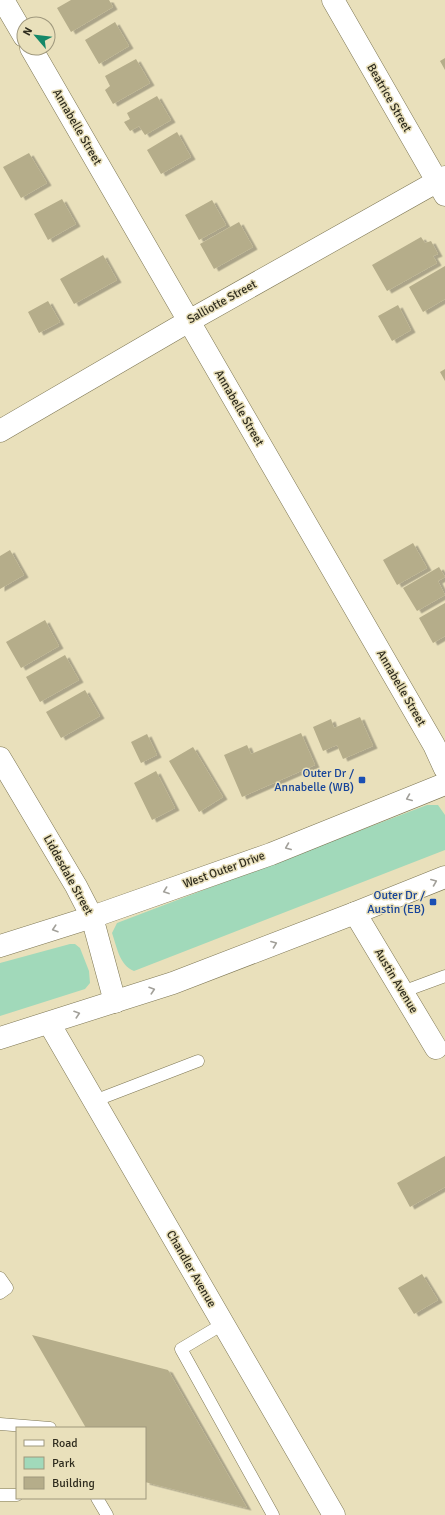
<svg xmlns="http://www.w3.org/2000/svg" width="445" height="1515" viewBox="0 0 445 1515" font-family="Signika,sans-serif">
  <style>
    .green { fill: #a1d9ba }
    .building { fill: #b5ad8a; filter: url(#shadow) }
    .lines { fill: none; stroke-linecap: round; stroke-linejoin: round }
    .service-casing { stroke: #7d7654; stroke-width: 13 }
    .minor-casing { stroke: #7d7654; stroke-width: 23 }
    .secondary-casing { stroke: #7d7654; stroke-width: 23 }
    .service { stroke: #fff; stroke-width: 12 }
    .minor { stroke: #fff; stroke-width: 22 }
    .secondary { stroke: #fff; stroke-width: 22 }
    .oneway { stroke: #a2a09a }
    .transit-dot { fill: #1a4fb4; stroke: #e9e0bb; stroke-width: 1.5 }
    .labels { text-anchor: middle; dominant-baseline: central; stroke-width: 3; stroke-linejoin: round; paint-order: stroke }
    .street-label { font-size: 12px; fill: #302d1f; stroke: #e9e0bb }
    .transit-label { font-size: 12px; fill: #164399; stroke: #e9e0bb; text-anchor: end }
  </style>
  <defs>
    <filter id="shadow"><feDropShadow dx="4.5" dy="2.5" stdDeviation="0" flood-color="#0004"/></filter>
  </defs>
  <rect width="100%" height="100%" fill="#e9e0bb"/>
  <!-- green -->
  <path class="green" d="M427,805h11l7,10v35l-311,121c-15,-6 -17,-24 -22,-38l5,-10z
    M70,944h5l5,4 9,23 1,12 -5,6 -85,27v-53z"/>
  <!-- building -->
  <path class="building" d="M71,0h38l4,7 -42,25 -14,-24z
    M115,22l14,24 -30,18 -14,-24z
    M445,58v12l-5,-9z
    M136,59l14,24 -37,21 -8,-14 5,-4 -5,-10z
    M157,96l14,24 -26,15 -6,-9 -9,5 -6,-9 6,-3 -3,-6z
    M177,132l14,25 -30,17 -14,-24z
    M29,153l18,30 -26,15 -18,-31z
    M62,199l14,25 -28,16 -14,-26z
    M212,200l14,25 -27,15 -14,-25z
    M239,222l14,25 -39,22 -14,-25z
    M421,237l4,6 6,-2 7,13 -5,2 4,7 -50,28 -15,-26z
    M103,255l14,25 -43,24 -14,-25z
    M445,266v33l-22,13 -14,-25z
    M48,301l12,21 -21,11 -11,-21z
    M398,305l13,25 -19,11 -14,-25z
    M445,369v12l-5,-9z
    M413,543l14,25 -30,17 -14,-25z
    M10,550l14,25 -24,14v-33z
    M439,567l6,10 -7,4 7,14 -28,16 -14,-23z
    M445,603v33l-12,7 -14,-25z
    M45,620l14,26 -38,22 -15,-26z
    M65,655l14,25 -39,22 -14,-25z
    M85,690l15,26 -39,22 -15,-26z
    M360,717l13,29 -30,13 -6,-14 -14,6 -10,-24 18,-8 3,9z
    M301,733l14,32 -73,32 -18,-42 23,-10 4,9z
    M147,734l10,21 -16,8 -10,-21z
    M193,747l30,50 -24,15 -30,-51z
    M156,771l19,37 -23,12 -18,-37z
    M445,1156v31l-35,20 -13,-24z
    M422,1274l16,26 -24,14 -16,-26z
    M32,1335l136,35 79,138 -102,-26v-54h-59z"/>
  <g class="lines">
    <!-- service casing -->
    <g class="service-casing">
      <path id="service" d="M402,992l43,-16
        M94,1101l104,-40
        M0,1278l7,10 -7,5
        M223,1324l-42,25 92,166
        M0,1424l50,4
        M0,1495h17
        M97,1498l10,17"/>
    </g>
    <!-- minor casing -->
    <g class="minor-casing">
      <path id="minor" d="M3,0l21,36
        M333,0l112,195
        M31,48l403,697 11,24
        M0,431l189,-110 256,-144
        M0,758l76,128 16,31 23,85
        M355,913l81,135
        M49,1023l285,492"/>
    </g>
    <!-- secondary casing -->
    <g class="secondary-casing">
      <path id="secondary" d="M0,946l92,-29 179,-63 174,-70
        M0,1038l173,-55 182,-70 90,-36"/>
    </g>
    <!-- service -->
    <use href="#service" class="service"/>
    <!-- minor -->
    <use href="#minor" class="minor"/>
    <!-- secondary -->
    <use href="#secondary" class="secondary"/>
  </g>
  <!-- one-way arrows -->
  <defs><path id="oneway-chevron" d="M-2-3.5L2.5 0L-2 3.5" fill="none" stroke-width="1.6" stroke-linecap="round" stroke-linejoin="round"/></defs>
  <g class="oneway">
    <use href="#oneway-chevron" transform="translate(409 798) rotate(158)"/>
    <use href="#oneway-chevron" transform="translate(288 847) rotate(158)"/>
    <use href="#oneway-chevron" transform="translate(434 882) rotate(-22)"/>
    <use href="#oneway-chevron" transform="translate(166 891) rotate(160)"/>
    <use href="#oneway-chevron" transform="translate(55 929) rotate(162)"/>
    <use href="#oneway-chevron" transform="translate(274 944) rotate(-21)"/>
    <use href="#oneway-chevron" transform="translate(152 990) rotate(-18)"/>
    <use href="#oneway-chevron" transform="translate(77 1014) rotate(-18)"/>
  </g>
  <!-- markers -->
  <g class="transit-dot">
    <rect x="358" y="776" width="8" height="8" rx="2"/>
    <rect x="429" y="898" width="8" height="8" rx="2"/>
  </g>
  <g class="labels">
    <!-- street labels -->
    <g class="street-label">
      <text transform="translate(389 98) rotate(60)">Beatrice Street</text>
      <text transform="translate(77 127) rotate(60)">Annabelle Street</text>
      <text transform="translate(222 302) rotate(-29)">Salliotte Street</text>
      <text transform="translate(239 408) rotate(60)">Annabelle Street</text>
      <text transform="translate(401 688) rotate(60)">Annabelle Street</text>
      <text transform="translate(224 870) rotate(-20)">West Outer Drive</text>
      <text transform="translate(68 875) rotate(61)">Liddesdale Street</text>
      <text transform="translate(396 981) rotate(59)">Austin Avenue</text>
      <text transform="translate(191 1269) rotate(60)">Chandler Avenue</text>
    </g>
    <!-- transit labels -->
    <g class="transit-label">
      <text x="354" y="773">Outer Dr /<tspan x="354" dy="14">Annabelle (WB)</tspan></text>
      <text x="425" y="895">Outer Dr /<tspan x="425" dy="14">Austin (EB)</tspan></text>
    </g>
  </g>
  <!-- legend -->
  <rect x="16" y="1427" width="130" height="72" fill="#e9e0bb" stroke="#9f987d"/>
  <rect x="24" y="1440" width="20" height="6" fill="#ffffff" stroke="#9f987d"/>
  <text x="52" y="1447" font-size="12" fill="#302d1f">Road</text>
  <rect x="24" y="1457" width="20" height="12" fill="#a1d9ba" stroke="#9f987d"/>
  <text x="52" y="1467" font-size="12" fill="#302d1f">Park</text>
  <rect x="24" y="1477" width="20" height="12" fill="#b5ad8a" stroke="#9f987d"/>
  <text x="52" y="1487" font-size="12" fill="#302d1f">Building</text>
  <!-- north arrow -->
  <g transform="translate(36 36) rotate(298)"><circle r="19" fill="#e9e0bb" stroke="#9f987d"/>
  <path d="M0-3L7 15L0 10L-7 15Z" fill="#148868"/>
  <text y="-6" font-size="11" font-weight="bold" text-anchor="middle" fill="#302d1f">N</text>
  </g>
</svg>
